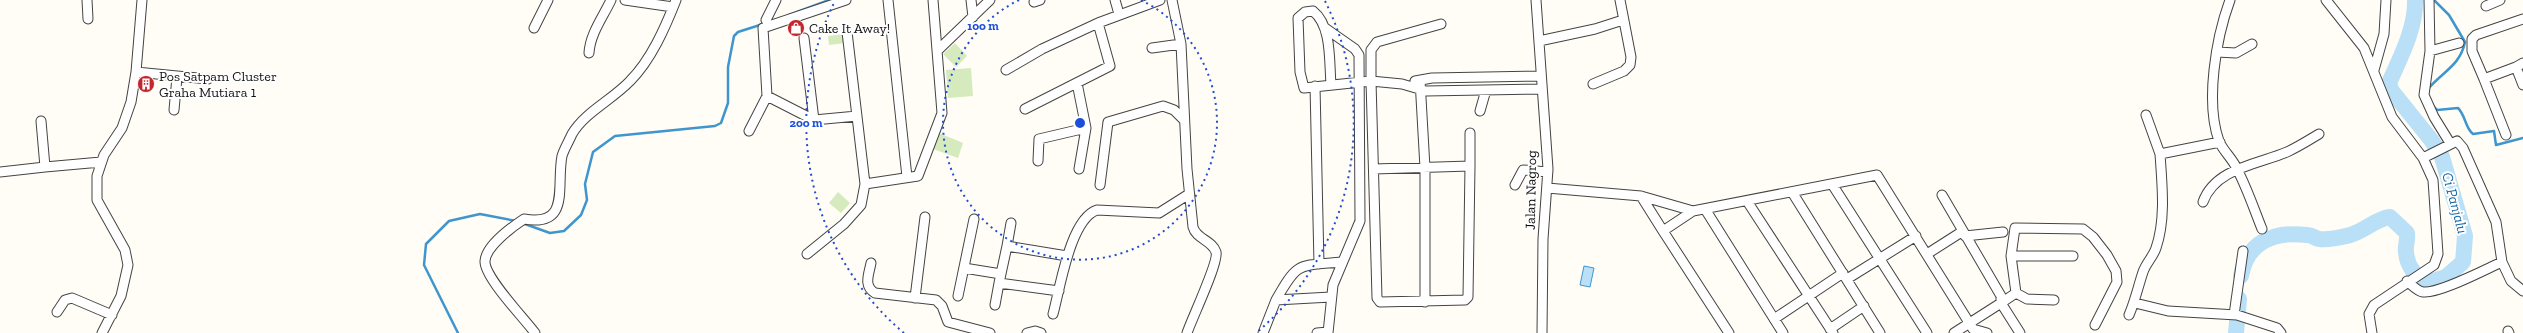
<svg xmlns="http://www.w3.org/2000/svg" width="2523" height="333" viewBox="0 0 2523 333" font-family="'Zilla Slab',serif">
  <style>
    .green { fill: #d5ebbd }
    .water { fill: #b9e0f7; stroke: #3f96cf }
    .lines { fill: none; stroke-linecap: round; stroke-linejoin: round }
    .stream { stroke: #3f96cf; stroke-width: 2.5 }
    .river { stroke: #b9e0f7; stroke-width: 16 }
    .minor-casing { stroke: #444; stroke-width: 11 }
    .minor { stroke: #fff; stroke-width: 9 }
    .ring { fill: none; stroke: #1d4ed8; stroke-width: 2; stroke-dasharray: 2 4 }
    .labels { text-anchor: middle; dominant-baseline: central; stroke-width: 4; stroke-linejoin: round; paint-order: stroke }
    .poi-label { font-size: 14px; fill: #111; stroke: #fff; text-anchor: start }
    .street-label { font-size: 14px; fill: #111; stroke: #fff }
    .water-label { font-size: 15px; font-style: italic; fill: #1768a6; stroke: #fff }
    .centre { fill: #1d4ed8; stroke: #fff; stroke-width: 2 }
    .ring-label { font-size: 12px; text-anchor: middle; font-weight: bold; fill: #1d4ed8; stroke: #fff; stroke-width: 4; stroke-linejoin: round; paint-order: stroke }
  </style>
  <rect width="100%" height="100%" fill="#fffdf5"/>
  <!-- green -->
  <path class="green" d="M845,34l1,9 -17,2 -1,-9z
    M955,43l12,13 -11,11 -13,-13z
    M971,68l2,28 -25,2 -2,-28z
    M939,133l24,10 -5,15 -25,-9z
    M838,192l12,11 -9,10 -12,-10z"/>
  <!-- water -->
  <path class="water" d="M1584,266l10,2 -4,19 -10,-2z"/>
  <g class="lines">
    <!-- stream -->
    <path class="stream" d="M2415,0h1
      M789,15l40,-15
      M2428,89c14,-17 32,-23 37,-47l-16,-27 -15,-15
      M2433,106l4,4 21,-2c8,8 7,20 15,26l21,-3 2,14 27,-7
      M522,223l28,10 14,-2 17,-16 6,-15 -2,-16 8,-32 22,-16 100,-10 6,-3 7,-20v-36l6,-31 4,-4 25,-8
      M458,333l-34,-68 2,-21 23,-23 31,-7 36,7"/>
    <!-- river -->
    <path class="river" d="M2241,276c6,-35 34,-45 66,-41 4,0 8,3 12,4 9,1 19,-1 27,-3 17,-3 28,-17 44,-19l17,16c1,7 -2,13 -1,19 1,14 10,25 21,31l19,-6 17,-15 2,-26 -23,-79 -10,-16 -41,-51 -2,-7c11,-25 27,-55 26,-83
      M2236,333l3,-34"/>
    <!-- minor casing -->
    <g class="minor-casing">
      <path id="minor" d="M87,0l1,19
        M625,0l48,7
        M888,0l19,177
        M971,0l2,17
        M1115,0l4,14
        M1172,0l9,44 6,125 6,58c3,12 19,13 23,25 3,10 -24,66 -29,81
        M1536,0l12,169 -5,70 -1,94
        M2230,0c-14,38 -25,102 -11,141 4,10 14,18 18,28 10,19 17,40 25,60
        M2326,0l38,48 28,69 31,41
        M2429,0l1,51 -6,44 10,22 16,26
        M1034,2l6,-2
        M2486,6l14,-6
        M766,20l10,-20
        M534,28l14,-28
        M1325,28l30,21 4,6 1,166 -27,64 -5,48
        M804,38l10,82
        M1539,41l56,-12 28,-9
        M1152,48l29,-4
        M937,51l53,-51
        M2430,51l29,-8
        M2217,52l19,1 16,-9
        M589,53c1,-19 14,-36 22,-53
        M2523,63l-7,4 7,18
        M1006,70l36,-21 56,-26 62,-23
        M2374,70l10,-36 2,-34
        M136,72l72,7
        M2484,79l-12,-28v-12l4,-4 47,-16
        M1420,80l5,88v134
        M1415,81l17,-3 108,-2
        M1077,83l9,45 -7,41
        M1331,84c-2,-23 1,-58 -18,-73l-8,1 -7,6 2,54 4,16 67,-7 31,3 24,7 115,-2
        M1593,84l31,-13 6,-6 1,-8 -11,-57
        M1315,86l4,178
        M767,96l-4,-68 83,-28
        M767,96l47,24 43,-4
        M1025,109l85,-43 -12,-43
        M174,110l3,-33
        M1480,111l6,-21
        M2146,115l14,39
        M41,121l4,46 56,-5
        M749,131l18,-35
        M2506,135l-22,-56 32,-12
        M1038,161l1,-22 47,-11
        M1470,166v-33
        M1374,169l96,-3 -2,131 -3,3 -85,2 -3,-4 -6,-217v-31l6,-8 64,-18
        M0,172l45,-5
        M865,184l53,-8 24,-63 -9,-113
        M1832,184l95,149
        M1100,185l8,-63 55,-16 11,4 10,10
        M1515,185l8,-15 25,2
        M1547,188l94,8 52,15 184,-36 96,154 14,4
        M1792,192l88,141
        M1942,195l59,101v7l-47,30
        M1641,196l22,35 30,-20
        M1747,201l86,132
        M2203,202c12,-34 56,-38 84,-50 11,-5 22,-12 32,-18
        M1705,209l78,124
        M1663,231l66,102
        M1965,236l38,-4
        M1007,246l4,-23
        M807,254l37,-30 17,-19 4,-21 -18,-152
        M1927,254l36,-23
        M2011,256h62
        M2502,262l9,19 12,10
        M871,263c-2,11 -8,23 4,30l61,7 6,6 6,16 42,11
        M964,268l37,6
        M1847,279l69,-43
        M1059,291l-60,-8 8,-37 60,10
        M2016,293l11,6 27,1
        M958,296l16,-77
        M915,298l10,-81
        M1276,300c22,-39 22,-34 66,-38
        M2135,303l33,8 69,4 40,13 4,5
        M995,305l4,-22
        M57,312l8,-12 7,-2 40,17
        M1053,314c7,-25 17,-95 44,-104l62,3 30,-19
        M2129,315c6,-14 9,-28 14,-43 3,-9 10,-15 13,-24 10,-29 6,-64 4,-94l60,-12
        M2234,315l9,-64
        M1774,319l69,-46
        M1830,329l34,-23
        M2508,331l1,2
        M102,333l19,-37 7,-31 -3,-15 -28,-50v-24l7,-21 18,-27 9,-26 5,-30 6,-72
        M535,333c-11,-15 -51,-56 -50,-72 1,-15 27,-34 39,-42 47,8 32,-32 38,-63 2,-7 7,-15 10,-22 13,-22 40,-34 58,-53 21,-21 35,-53 46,-81
        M1027,333l8,-2 6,2
        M1263,333l13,-33 55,-3
        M1317,333l11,-1
        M2020,333l-19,-30 15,-10 -5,-37 4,-28 68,1 10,8 14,18 9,16 1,11 -22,43
        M2372,333l-3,-19 5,-9 60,-40 4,-11 -5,-74 -10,-22 34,-17 6,7 33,74 6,40c-16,7 -63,32 -79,30 -6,-1 -11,-7 -16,-11"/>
    </g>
    <!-- minor -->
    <use href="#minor" class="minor"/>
  </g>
  <!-- distance rings -->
  <g class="ring">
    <path d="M1141 0A137 137 0 1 1 1019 0"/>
    <path d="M904 333A274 274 0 0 1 835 1M1325 1A274 274 0 0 1 1256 333"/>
  </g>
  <!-- icons -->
  <defs>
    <g id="shop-disc" transform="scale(0.9)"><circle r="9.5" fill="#c4262e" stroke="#fff"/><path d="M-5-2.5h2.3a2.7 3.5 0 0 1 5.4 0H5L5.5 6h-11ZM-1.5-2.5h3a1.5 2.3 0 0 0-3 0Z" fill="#fff"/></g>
    <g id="building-disc" transform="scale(0.9)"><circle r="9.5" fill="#c4262e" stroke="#fff"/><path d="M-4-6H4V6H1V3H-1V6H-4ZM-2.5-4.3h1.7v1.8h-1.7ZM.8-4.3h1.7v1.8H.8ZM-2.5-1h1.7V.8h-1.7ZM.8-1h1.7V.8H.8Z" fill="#fff"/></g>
  </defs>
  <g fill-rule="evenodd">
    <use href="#shop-disc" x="796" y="28"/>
    <use href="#building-disc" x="146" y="84"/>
  </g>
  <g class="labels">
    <!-- poi labels -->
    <g class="poi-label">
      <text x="809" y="28">Cake It Away!</text>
      <text x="159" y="76">Pos Satpam Cluster<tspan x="159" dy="16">Graha Mutiara 1</tspan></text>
    </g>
    <!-- street labels -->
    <g class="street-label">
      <text transform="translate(1531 190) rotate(-89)">Jalan Nagrog</text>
    </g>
    <!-- water labels -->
    <g class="water-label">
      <text transform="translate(2455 203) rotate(75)">Ci Panjalu</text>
    </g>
  </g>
  <circle cx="1080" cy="123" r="6" class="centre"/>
  <g class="ring-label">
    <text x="983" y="30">100 m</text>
    <text x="806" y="127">200 m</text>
  </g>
</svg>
